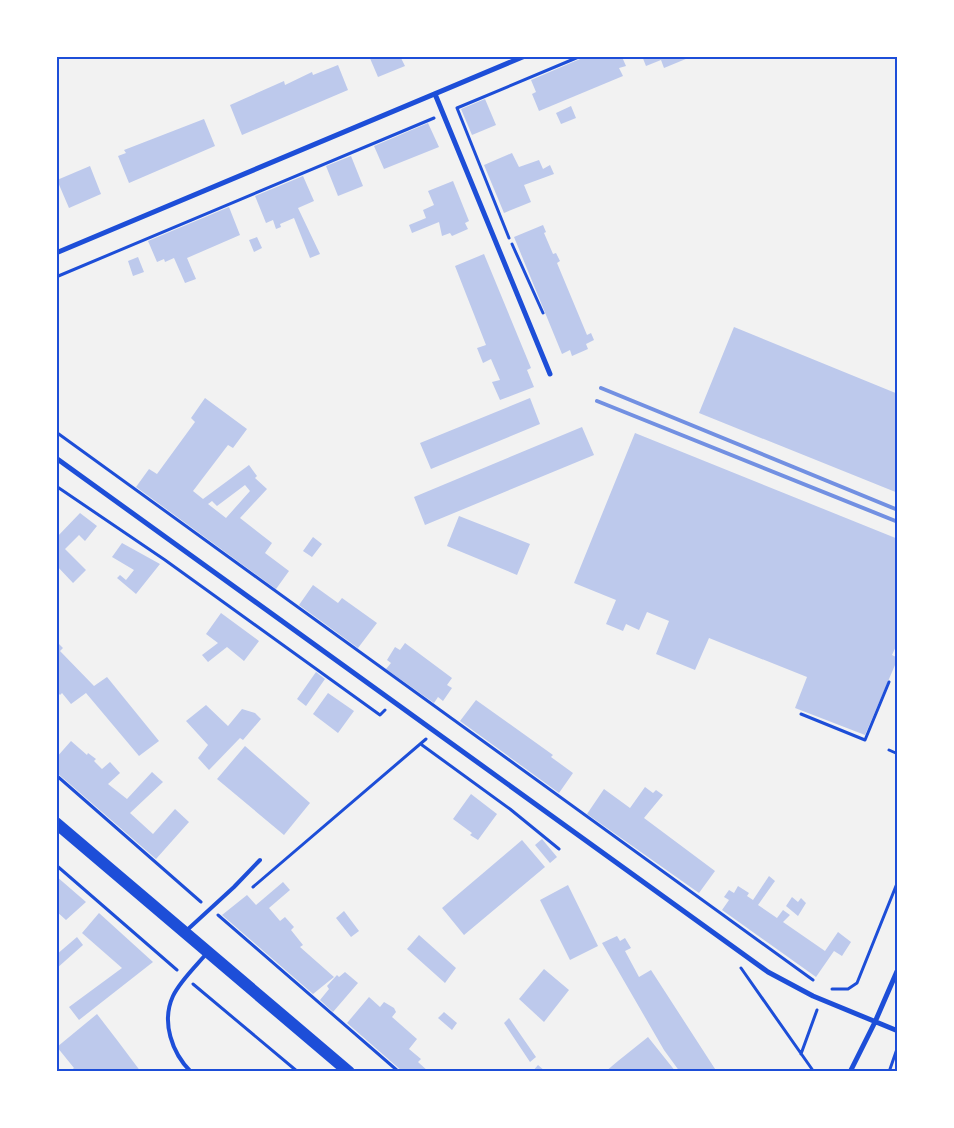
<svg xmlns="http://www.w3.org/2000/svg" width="954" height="1128" viewBox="0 0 954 1128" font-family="Mulish,sans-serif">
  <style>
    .building { fill: #bdc9ec; fill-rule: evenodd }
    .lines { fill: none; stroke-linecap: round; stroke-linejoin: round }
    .path { stroke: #1d4ed8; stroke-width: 3 }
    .service { stroke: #1d4ed8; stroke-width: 4 }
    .minor { stroke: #1d4ed8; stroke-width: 5 }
    .primary { stroke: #1d4ed8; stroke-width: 12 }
    .rail { stroke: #7290e2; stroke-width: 4 }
    .neatline { fill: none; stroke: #1d4ed8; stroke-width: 2 }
  </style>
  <rect width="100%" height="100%" fill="#f2f2f2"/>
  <!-- building -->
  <path class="building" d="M369,56h31l5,10 -27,11z
    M587,56h27l2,3 6,-2 4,9 -7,2 4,8 -84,35 -7,-17 4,-2 -5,-12z
    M642,56h51l-29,12 -3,-8 -15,6z
    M338,65l10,25 -106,45 -12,-30 54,-24 1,4 27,-13 1,3z
    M485,99l11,26 -24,10 -11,-26z
    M571,106l5,12 -15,6 -5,-11z
    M204,119l11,27 -86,37 -11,-27 8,-3 -2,-3z
    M428,123l11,24 -55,22 -10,-23z
    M512,153l7,14 20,-7 4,9 7,-4 4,9 -30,11 7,17 -27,11 -20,-48z
    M351,156l12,30 -25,10 -12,-30z
    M90,166l11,28 -32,14 -12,-28z
    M303,176l11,25 -16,7 22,46 -10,4 -16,-40 -14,6 1,3 -5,2 -3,-9 -7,3 -11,-27z
    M453,181l16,40 -4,2 3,6 -16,7 -2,-3 -8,3 -3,-14 -27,11 -3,-8 17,-7 -3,-8 11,-5 -6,-14z
    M229,207l11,28 -53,23 9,21 -11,4 -11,-25 -9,4 -1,-3 -7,3 -9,-21z
    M543,225l3,7 -2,1 9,21 3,-1 4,8 -3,2 30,72 4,-2 3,7 -8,4 2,5 -16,7 -2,-6 -8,4 -48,-117z
    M257,237l5,11 -8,4 -5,-12z
    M484,254l47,114 -4,2 7,17 -34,13 -8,-18 8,-2 -9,-21 -8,4 -6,-15 9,-3 -31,-79z
    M138,257l6,15 -11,4 -5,-15z
    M734,327l164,67v99l-199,-80z
    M205,398l42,31 -14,19 -5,-3 -35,46 10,8 46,-34 8,11 -2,2 12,11 -27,29 32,25 -7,10 24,18 -13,18 -140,-102 13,-18 8,5 38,-52 -4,-4zM245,485l5,6 -24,27 -18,-14 4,-3 5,5z
    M530,398l10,26 -109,45 -11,-26z
    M582,427l12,28 -169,70 -11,-28z
    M635,433l263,106v103l-6,13 6,3 -33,77 -70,-27 12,-31 -98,-39 -14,32 -39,-16 13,-33 -22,-9 -8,18 -13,-6 -3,7 -17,-7 10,-24 -42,-17z
    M80,513l17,13 -12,15 -6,-6 -14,14 21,21 -13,13 -17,-18v-27z
    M459,516l71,28 -13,31 -70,-29z
    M313,537l9,7 -10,13 -9,-6z
    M122,543l38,21 -24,30 -19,-16 3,-3 6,5 8,-10 -22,-13z
    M313,585l25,18 4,-5 35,25 -19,25 -59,-43z
    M221,613l38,28 -15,20 -17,-14 -19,15 -6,-7 16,-12 -12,-9z
    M56,641l7,7 -3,3 34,35 13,-9 52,64 -20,15 -53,-63 -15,11 -9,-11 -2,2 -4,-4z
    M405,643l47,35 -5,7 5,3 -9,13 -5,-4 -4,6 -48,-34 5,-6 -4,-3 8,-13 5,3z
    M316,672l9,7 -19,27 -9,-7z
    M328,693l26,18 -16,22 -25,-19z
    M476,700l77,55 -2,2 22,16 -14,20 -99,-72z
    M206,705l22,21 14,-17 13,4 6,6 -18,21 -3,-2 -31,32 -11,-12 10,-13 -22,-24z
    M71,741l16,14 1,-2 8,6 -2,2 8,8 8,-7 10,11 -12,11 19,15 25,-27 11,10 -33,31 23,21 22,-25 14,13 -33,37 -100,-87v-14z
    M245,746l65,57 -26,32 -67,-56z
    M645,787l8,6 3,-3 7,5 -19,23 71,53 -16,22 -112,-79 17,-25 26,19z
    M471,794l26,20 -19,26 -8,-5 2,-2 -19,-14z
    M542,839l15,18 -7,6 -15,-18z
    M522,840l23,27 -81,68 -22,-27z
    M56,876l30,26 -20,18 -10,-9z
    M769,876l6,5 -17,24 19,13 6,-8 7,5 -7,7 42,29 13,-19 13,10 -9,14 -8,-5 -18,26 -94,-67 7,-10 -5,-3 5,-7 5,3 4,-7 11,7 -2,3 6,4z
    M283,882l7,8 -21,18 11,13 5,-4 9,10 -3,3 12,15 -3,2 34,30 -21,17 -91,-79 25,-20 9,10z
    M568,885l30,61 -28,14 -30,-60z
    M792,897l6,5 3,-4 5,5 -8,13 -12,-10z
    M344,911l15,20 -8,6 -15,-19z
    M99,913l54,49 -74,58 -10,-13 53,-39 -40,-35z
    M419,935l37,33 -11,15 -38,-34z
    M617,936l3,5 5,-3 6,10 -6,3 14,26 12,-7 66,102h-37l-16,-22 -62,-107z
    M77,937l6,8 -27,24v-14z
    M544,969l25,21 -25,32 -25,-23z
    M345,972l13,11 -25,29 -13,-12 9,-11 -2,-3 10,-11 2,2z
    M369,997l11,10 4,-5 10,6 2,4 -4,5 25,22 -8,10 12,10 -3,3 11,10h-26l-56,-49z
    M444,1012l13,11 -5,7 -14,-12z
    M97,1014l20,26 24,32h-72l5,-4 -17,-21z
    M509,1018l27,39 -6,5 -26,-39z
    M648,1037l28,35h-71l13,-11z
    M538,1065l8,7h-14z"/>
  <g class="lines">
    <!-- path -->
    <path class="path" d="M509,238l-52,-130 124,-52
      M512,244l31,69
      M56,277l378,-159
      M56,432l757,548
      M56,486l109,74 215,155 5,-5
      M801,714l64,26 24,-58
      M422,745l88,64 49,40
      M889,750l9,4
      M56,775l145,127
      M56,865l121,105
      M253,887l173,-148
      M218,915l181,157
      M741,968l73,104
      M193,984l105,88
      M832,989h16l9,-6 41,-102
      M801,1054l16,-44
      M889,1072l9,-26"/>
    <!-- service -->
    <path class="service" d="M186,931l48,-44 26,-27
      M191,1072c-19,-19 -30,-50 -18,-76 7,-15 23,-30 34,-43"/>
    <!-- minor -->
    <path class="minor" d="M435,94l115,280
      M56,253l469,-197
      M56,458l712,514 45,24 85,35
      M850,1072l25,-50 23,-53"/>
    <!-- primary -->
    <path class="primary" d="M56,823l293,249"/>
    <!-- rail -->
    <path class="rail" d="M601,388l297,122
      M597,401l301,121"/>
  </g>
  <!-- border -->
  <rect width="954" height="1128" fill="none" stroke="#ffffff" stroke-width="115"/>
  <rect x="58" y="58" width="838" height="1012" class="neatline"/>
</svg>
